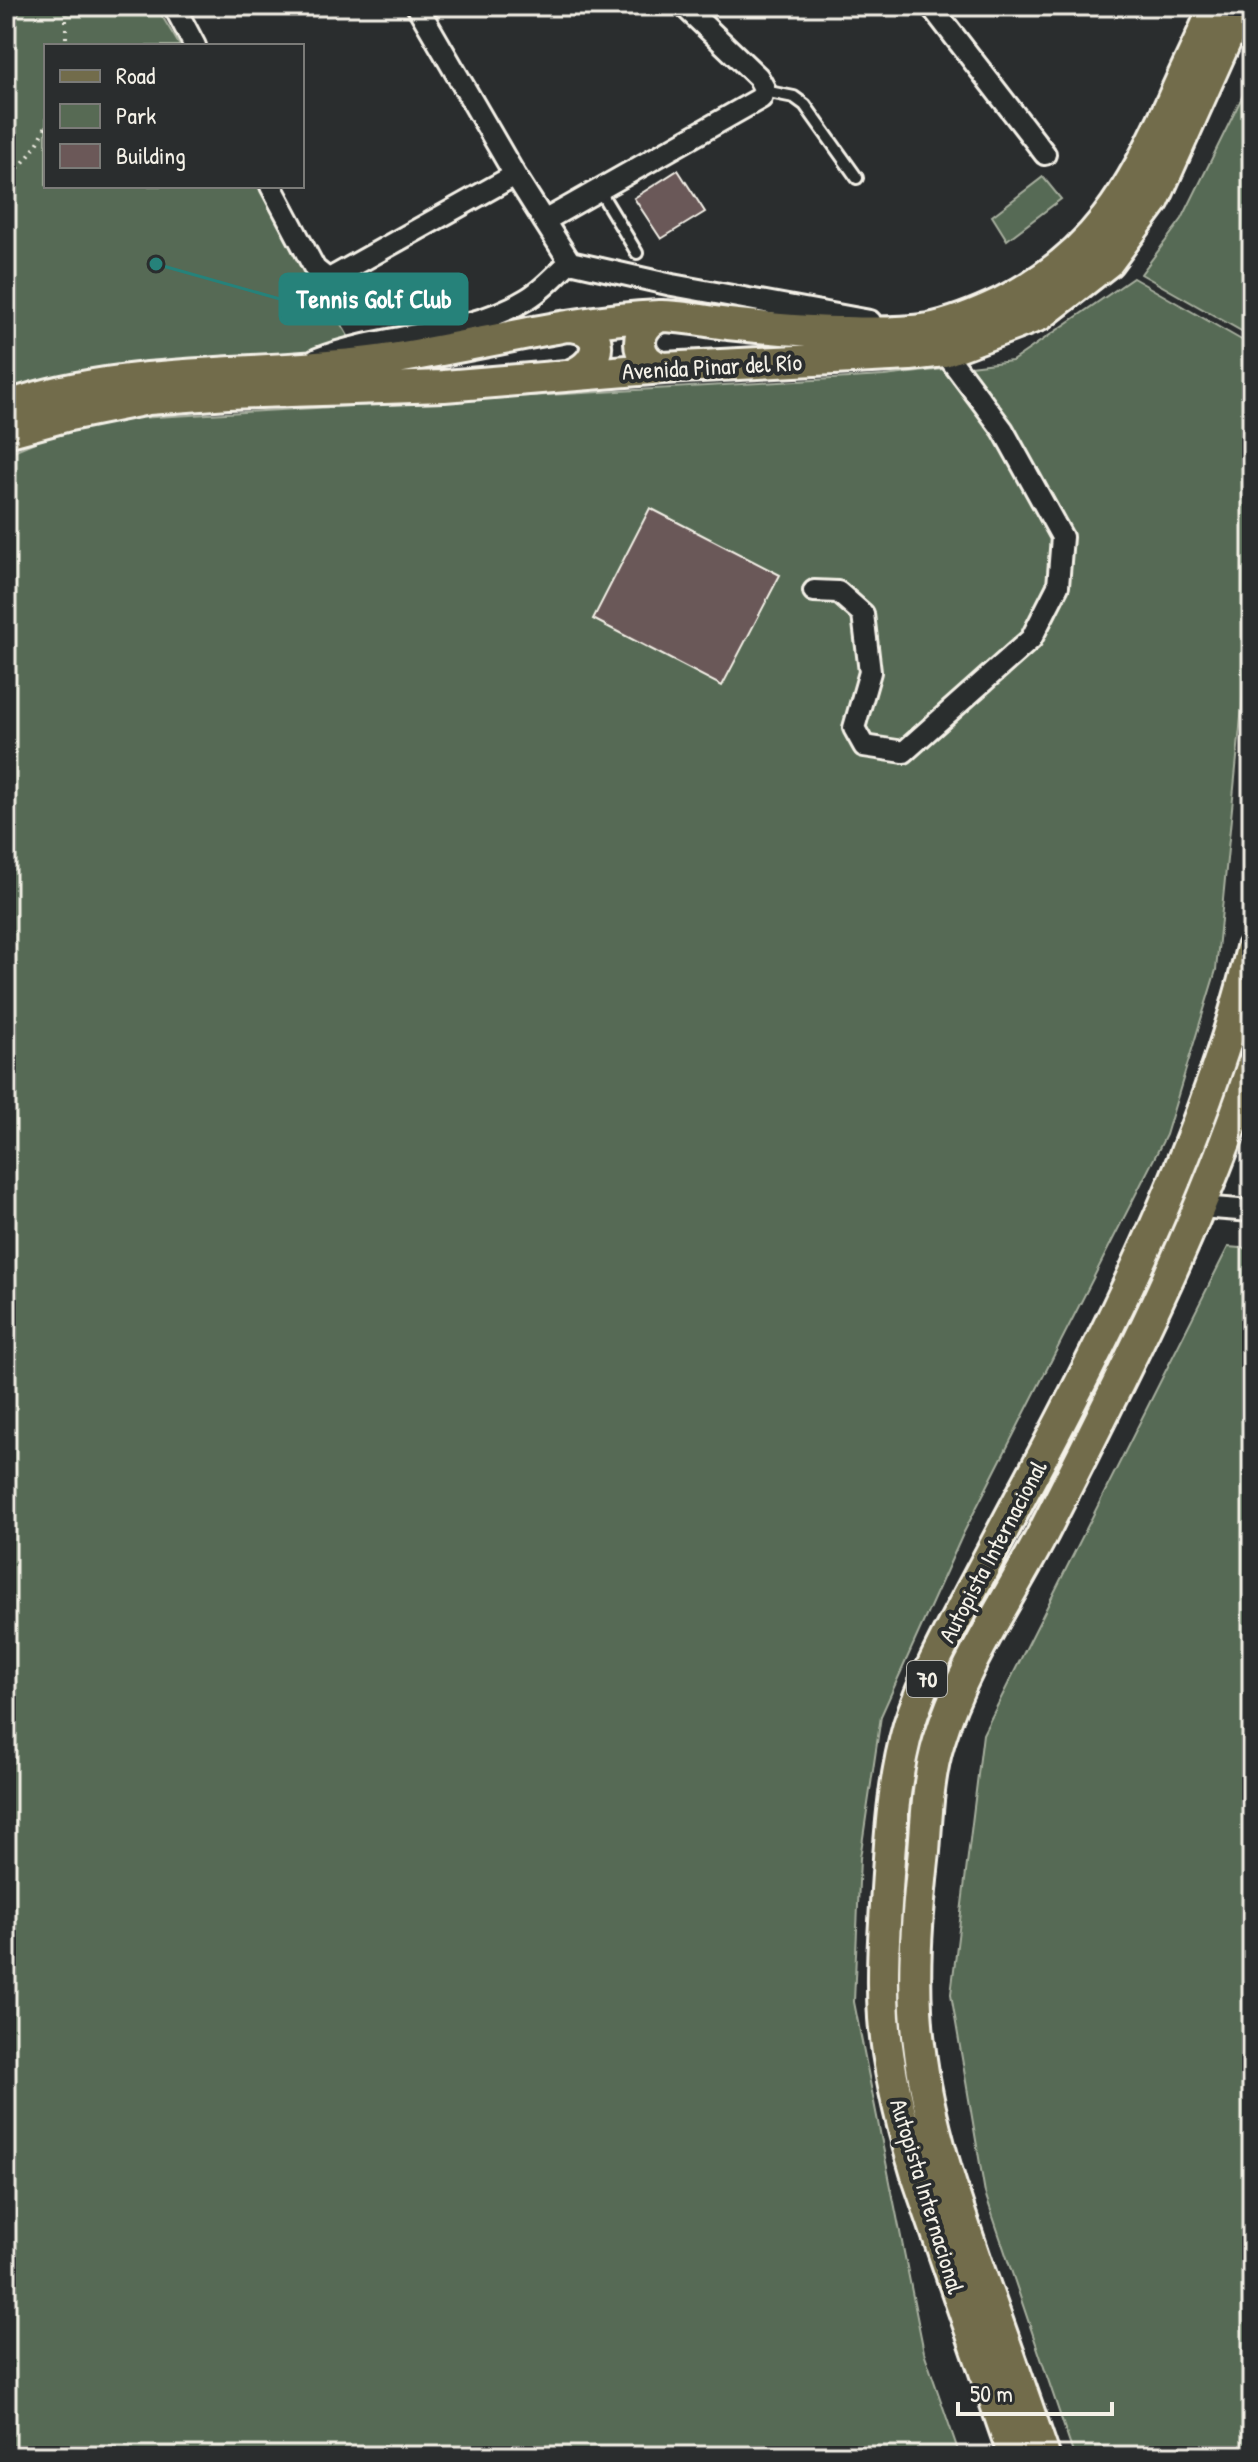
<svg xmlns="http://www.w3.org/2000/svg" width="1258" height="2462" viewBox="0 0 1258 2462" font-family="'Patrick Hand',sans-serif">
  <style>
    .green { fill: #576a54; stroke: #a6ae9e; stroke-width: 2 }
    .building { fill: #6b5858; stroke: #f4f1e8; stroke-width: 2 }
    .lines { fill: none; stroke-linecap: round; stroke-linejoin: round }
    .lane-casing { stroke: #f4f1e8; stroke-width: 16 }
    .street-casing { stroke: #f4f1e8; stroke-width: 26 }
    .primary-casing { stroke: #f4f1e8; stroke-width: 36 }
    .path { stroke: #f4f1e8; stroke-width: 4; stroke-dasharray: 2 6; stroke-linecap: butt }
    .lane { stroke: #2a2d2e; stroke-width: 10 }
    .street { stroke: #2a2d2e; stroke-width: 20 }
    .primary { stroke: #726c4b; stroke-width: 30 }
    .labels { text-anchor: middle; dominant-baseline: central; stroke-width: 8; stroke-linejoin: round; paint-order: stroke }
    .shield { fill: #2a2d2e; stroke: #b7b6b0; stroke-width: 2 }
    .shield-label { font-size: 22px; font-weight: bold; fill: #f4f1e8 }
    .street-label { font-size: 24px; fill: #f4f1e8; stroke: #2a2d2e }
    .leader { fill: none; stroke: #26827a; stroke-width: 3 }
    .callout-dot { fill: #26827a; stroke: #2a2d2e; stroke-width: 3 }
    .callout { fill: #26827a; stroke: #26827a; stroke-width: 3 }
    .callout-label { font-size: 26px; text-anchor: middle; font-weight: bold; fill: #fff }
  </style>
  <rect width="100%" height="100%" fill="#2a2d2e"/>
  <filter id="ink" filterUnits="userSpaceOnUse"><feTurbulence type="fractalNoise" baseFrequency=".0125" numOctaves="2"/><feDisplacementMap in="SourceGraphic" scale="16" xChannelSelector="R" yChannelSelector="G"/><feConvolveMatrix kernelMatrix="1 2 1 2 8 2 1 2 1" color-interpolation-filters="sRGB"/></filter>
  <g filter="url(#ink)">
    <!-- green -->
    <path class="green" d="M6,6h150l24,40h-134v140h215l91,157 -64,21 -282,34z
      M1252,77v260l-111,-63 41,-55z
      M1043,177l18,22 -54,41 -15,-24z
      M1133,278l119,68v260l-36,364 -50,165 -203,399 -82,182 -21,142 -6,144 70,350 36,104h-954v-2002l79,-33 799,-45 128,-15z
      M1228,1247l24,2v1207h-178l-89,-263 -34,-199 32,-260z"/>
    <!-- building -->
    <path class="building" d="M678,170l27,42 -44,27 -27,-41z
      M650,508l130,67 -58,111 -129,-67z"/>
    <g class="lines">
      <!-- lane casing -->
      <g class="lane-casing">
        <path id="lane" d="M764,91l30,6 11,8 52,73
          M599,190l38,63"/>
      </g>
      <!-- street casing -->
      <g class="street-casing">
        <path id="street" d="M174,6l21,40
          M417,6l98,169 55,87 102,23 198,36
          M931,6l114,148
          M271,186l44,83 10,8 6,1 184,-103
          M544,221l217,-123 3,-10 -6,-11 -74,-71
          M317,359c67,-26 148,-22 210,-60 16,-9 29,-25 43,-37
          M814,591l24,1 25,22 7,58 -16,56 10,18 40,6 127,-113 27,-53 4,-49 -59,-107 -59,-79
          M1200,1207l52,4"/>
      </g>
      <!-- primary casing -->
      <g class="primary-casing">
        <path id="primary" d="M662,316c-29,9 -30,45 1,52
          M568,326c37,1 37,36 3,49
          M6,407c116,-41 244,-30 365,-45 95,-13 193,-42 288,-46 23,0 46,5 69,8 39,4 78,8 118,8 27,1 56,1 83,-3 25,-5 49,-15 72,-26 95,-48 128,-110 171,-202 14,-32 30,-63 43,-95
          M6,432l63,-17 79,-16 80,-6 216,-7 219,-18 247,-13 34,-4 96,-36 68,-53 46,-62 87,-194
          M1014,2456l-98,-284c-15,-50 -28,-102 -32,-154 -3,-48 1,-96 4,-144 3,-50 7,-100 21,-149 15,-48 40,-92 63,-136 24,-45 47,-89 71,-134 83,-157 168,-334 209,-507
          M1044,2456c-21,-61 -42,-122 -64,-183 -26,-75 -52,-150 -61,-229 -8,-64 -2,-129 5,-193 3,-37 4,-75 15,-110 22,-73 68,-139 103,-206 78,-153 156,-305 210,-468"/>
      </g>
      <!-- path -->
      <path class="path" d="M66,46v-40
        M6,179c18,-16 32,-31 40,-54"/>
      <!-- lane -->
      <use href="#lane" class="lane"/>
      <!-- street -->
      <use href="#street" class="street"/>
      <!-- primary -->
      <use href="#primary" class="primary"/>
    </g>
  </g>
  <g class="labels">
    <!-- shield labels -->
    <rect class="shield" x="907" y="1661" width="40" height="36" rx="6"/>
    <g class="shield-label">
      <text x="927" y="1679">70</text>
    </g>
    <!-- street labels -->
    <g class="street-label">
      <text transform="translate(712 366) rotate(-3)">Avenida Pinar del Río</text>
      <text transform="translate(992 1551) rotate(-62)">Autopista Internacional</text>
      <text transform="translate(928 2196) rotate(73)">Autopista Internacional</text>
    </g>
  </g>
  <!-- callouts -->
  <path class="leader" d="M156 264L280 299"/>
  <circle class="callout-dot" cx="156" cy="264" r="8"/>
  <rect class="callout" x="280" y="274" width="187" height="50" rx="8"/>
  <g class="callout-label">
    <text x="374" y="308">Tennis Golf Club</text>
  </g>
  <!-- margin -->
  <rect width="1258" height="2462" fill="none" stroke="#2a2d2e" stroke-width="32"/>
  <rect x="16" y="16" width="1226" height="2430" fill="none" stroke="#f4f1e8" stroke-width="3" filter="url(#ink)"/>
  <!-- legend -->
  <rect x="44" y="44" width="260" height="144" fill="#2a2d2e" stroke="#7b7b78" stroke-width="2"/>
  <rect x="60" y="70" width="40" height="12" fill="#726c4b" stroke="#7b7b78" stroke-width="2"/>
  <text x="116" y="84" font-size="24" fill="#f4f1e8">Road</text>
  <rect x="60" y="104" width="40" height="24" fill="#576a54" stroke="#7b7b78" stroke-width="2"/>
  <text x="116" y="124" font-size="24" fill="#f4f1e8">Park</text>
  <rect x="60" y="144" width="40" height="24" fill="#6b5858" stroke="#7b7b78" stroke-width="2"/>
  <text x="116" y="164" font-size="24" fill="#f4f1e8">Building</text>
  <!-- scale -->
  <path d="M958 2402v12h154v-12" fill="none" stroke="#f4f1e8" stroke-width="4"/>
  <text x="970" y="2402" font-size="24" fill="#f4f1e8" stroke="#2a2d2e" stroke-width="6" paint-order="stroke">50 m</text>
</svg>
